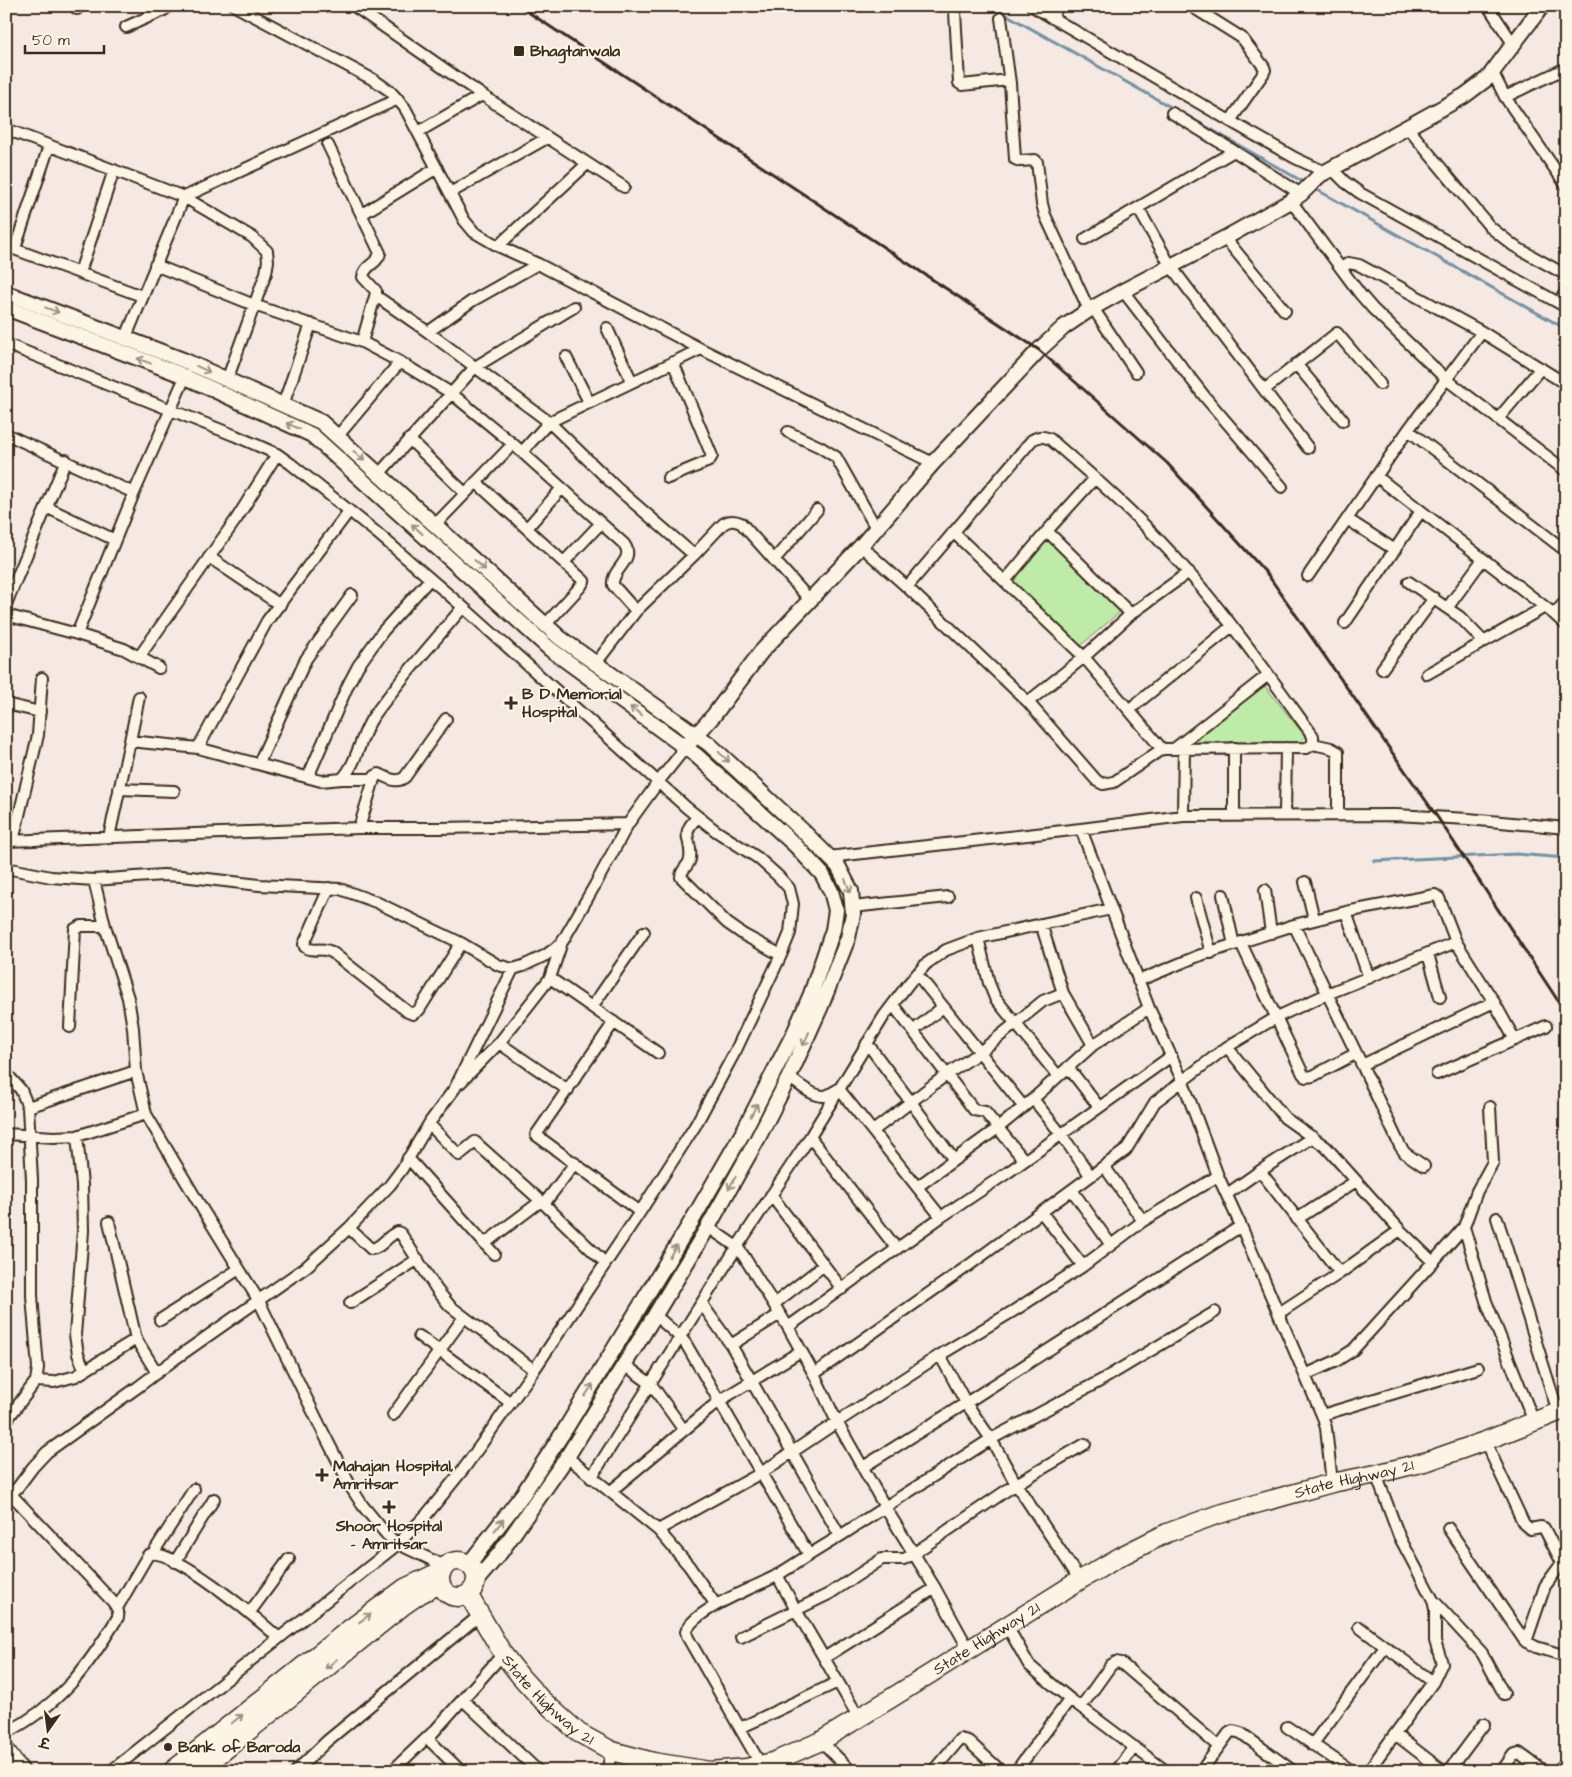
<svg xmlns="http://www.w3.org/2000/svg" width="1572" height="1777" viewBox="0 0 1572 1777" font-family="'Architects Daughter','Playpen Sans Deva',sans-serif">
  <style>
    .park { fill: #bfeba8; stroke: #7d8a63 }
    .lines { fill: none; stroke-linecap: round; stroke-linejoin: round }
    .stream { stroke: #7592a4; stroke-width: 3 }
    .street-casing { stroke: #3b2a1e; stroke-width: 14 }
    .secondary-casing { stroke: #3b2a1e; stroke-width: 18 }
    .highway-casing { stroke: #3b2a1e; stroke-width: 21 }
    .street { stroke: #fcf5e5; stroke-width: 10 }
    .secondary { stroke: #fcf5e5; stroke-width: 14 }
    .highway { stroke: #fcf5e5; stroke-width: 18 }
    .rail { stroke: #3b2a1e; stroke-width: 3 }
    .oneway { stroke: #9c9082 }
    .poi-dot { fill: #3b2a1e; stroke: #fcf5e5; stroke-width: 2 }
    .labels { text-anchor: middle; dominant-baseline: central; stroke-width: 4; stroke-linejoin: round; paint-order: stroke }
    .poi-label { font-size: 16px; font-weight: bold; fill: #3b2a1e; stroke: #fcf5e5; text-anchor: start }
    .street-label { font-size: 16px; fill: #3b2a1e; stroke: #fcf5e5 }
  </style>
  <rect width="100%" height="100%" fill="#f6e8e2"/>
  <filter id="ink" filterUnits="userSpaceOnUse"><feTurbulence type="fractalNoise" baseFrequency=".02" numOctaves="2"/><feDisplacementMap in="SourceGraphic" scale="10" xChannelSelector="R" yChannelSelector="G"/><feConvolveMatrix kernelMatrix="1 2 1 2 8 2 1 2 1" color-interpolation-filters="sRGB"/></filter>
  <g filter="url(#ink)">
    <!-- park -->
    <path class="park" d="M1048,538l73,73 -42,36 -71,-64z
      M1264,685l41,51 -4,6h-102l-1,-5z"/>
    <g class="lines">
      <!-- stream -->
      <path class="stream" d="M991,6l185,104
        M1184,114l123,70
        M1312,187l254,142
        M1374,861l142,-7 50,4"/>
      <!-- street casing -->
      <g class="street-casing">
        <path id="street" d="M235,6l139,74 16,11 15,17 59,112 10,12 24,14 40,18 163,85 232,114
          M354,6l128,89 142,92
          M1032,6l198,115 65,37 30,14
          M1191,6l51,32 22,29 1,3 -2,4 -33,47
          M1488,6l26,39
          M77,9l3,-3
          M955,12l4,71 3,2 47,-5
          M1001,18l9,65 5,76 5,2 15,-1 2,2 5,42 3,11 44,95
          M1052,18l6,-12
          M126,27l38,-17 5,-4
          M1493,73l12,24 61,88
          M1505,97l61,-29
          M1172,113l62,38 67,43
          M1407,127l83,100 24,19 52,29
          M6,129l178,68 214,-98
          M418,132l64,-37
          M328,145l52,108c-2,11 -16,12 -17,24l13,14v2l-14,49
          M1332,169l13,13 15,11 206,114
          M450,193l97,-55
          M1291,201l69,93 13,15 73,70 120,92
          M1138,208l32,57 138,183
          M362,214l75,-46
          M1225,238l60,73
          M1085,239l149,-88
          M6,246l136,50
          M498,246l89,-82
          M15,248l34,-102
          M155,265l99,40 108,37 38,20 51,31 62,51 111,100c12,16 -13,25 -11,41l23,26 -40,52
          M1341,268l8,-5 10,2 123,67 84,52
          M80,272l34,-102
          M1123,291l82,106 77,90
          M376,296l52,36 121,90 -27,30
          M1559,303l7,-12
          M1093,308l43,64
          M607,328l25,54
          M428,332l44,-31 66,-37
          M126,337l58,-140 68,40 15,14 1,10 -2,12 -39,107
          M6,344l230,92 41,18 14,10 86,69 86,74 224,201 29,23 42,27 20,18 11,12 4,16 -3,29 -9,22 -45,95 -41,76 -55,86 -106,158 -69,97 -38,47 -29,30 -287,227
          M566,357l23,45
          M1296,364l47,56
          M1264,390l73,-57 43,51
          M283,405l28,-81
          M1498,419l43,-51
          M1408,430l158,121
          M788,432l32,15 16,10 40,71
          M6,434l128,59
          M337,437l63,-75
          M409,439l56,54
          M379,474l96,-107 99,-60
          M1376,476l178,138 12,11
          M668,478l41,-17 3,-5 -39,-94
          M476,482l108,99 -3,5 -35,38
          M46,507l69,33
          M1347,519l48,31
          M435,525l78,-81
          M527,528l35,-40
          M1047,531l84,83
          M953,532l131,125 78,92
          M861,546l46,41 121,115 69,79 6,3 11,-2 48,-33 145,-1 6,-4v-8c-40,-55 -79,-111 -124,-163 -42,-49 -90,-92 -139,-134 -8,-3 -11,-3 -18,1l-125,147
          M694,555l-75,-65 -70,-68 152,-73
          M209,557l71,48
          M774,560l43,-50
          M564,562l37,-39
          M1308,576l100,-146 74,-98
          M1005,581l42,-50 48,-53
          M1409,582l51,35 23,24
          M6,604l60,-144
          M1448,607l35,-48
          M636,611l58,-56 29,-31c6,-4 11,-4 18,-1l69,77
          M1554,614l12,-13
          M6,615l71,19 57,-141 51,-116
          M1345,623l76,-112
          M77,634l47,15 35,19
          M139,657l98,-139 40,-64
          M1382,669l52,-71
          M1427,674l118,-67
          M1028,702l56,-45 47,-43 58,-42
          M6,704l34,8
          M1130,709l102,-83
          M130,741l9,-44
          M1313,744l18,4 7,4v62
          M198,748l123,33 21,-2c16,-17 18,-43 31,-62 27,-38 60,-74 90,-110
          M1234,748v67
          M1174,749l94,-74
          M259,763l47,-104 46,-64
          M308,777l40,-92 10,-19 25,-35 47,-52
          M342,779h31
          M119,789l55,2
          M1285,815l1,-67
          M1183,816l1,-68
          M698,817c-20,18 -5,22 -8,42 -1,7 -9,10 -9,18l46,46 17,12 37,20
          M359,828l16,-52 4,-2c9,4 18,10 26,3l41,-58
          M1081,829l68,179 34,74 35,94 23,50 81,189 4,13 6,55
          M109,837l21,-96 68,7 69,-127 82,-110
          M6,841l353,-13h81l188,-4 31,-43 27,-34
          M13,841l25,-106 4,-57
          M828,857l253,-28 102,-13 213,-1 72,4 98,9
          M6,868l45,9 43,3 69,-5 19,1 77,9 81,4 36,13 85,41 37,22 15,4 10,-3 23,-11 15,-11 34,-59 33,-61
          M94,880l11,46 23,72 5,30 3,43 10,43 58,98 55,89 63,129 30,59 11,17 24,29 11,9 47,22
          M1305,882l9,37
          M329,888l-25,56 1,3c7,6 18,-1 28,6l75,59 5,2 6,-4 42,-67
          M1265,890l6,43
          M1223,895l11,50
          M1196,898l15,55
          M852,907l96,-10
          M1346,912l23,66
          M1041,924l22,69 30,52
          M1294,925l52,-13 89,-17 4,3 17,44
          M978,938l11,45 6,15 63,78
          M1241,943l62,131 3,3 7,-1 42,-22
          M1428,954l12,43
          M917,974l106,132
          M550,978l108,75
          M1494,1002l21,38
          M893,1005l81,105 11,2 13,16 35,-29 28,35 29,41
          M592,1007l52,-75
          M614,1022l-78,113 104,77
          M70,1027l5,-98 6,-3h24
          M913,1031l30,-24
          M499,1043l69,47
          M867,1043l87,117 44,-32 26,32
          M1227,1047l58,71 41,29 74,83 -60,43 -61,40
          M1362,1065l38,81 5,7 19,13
          M1068,1067l31,40
          M6,1073l15,17 7,17 4,73v116l6,72 -2,13 -30,40
          M1437,1074l109,-48
          M789,1077c9,7 24,20 36,19 5,-1 9,-5 14,-7l102,128
          M460,1083l39,-40 51,-65 11,-33
          M1033,1099l60,-54 56,-37
          M28,1107l108,-36
          M429,1124l30,31 16,-13 66,59 64,62
          M873,1131l73,-56 34,-23 63,-51 20,-8
          M6,1134l48,3 23,-1 69,-22
          M77,1136l5,49 1,46 -8,104 3,19 7,17
          M810,1137l87,112
          M1313,1137l-53,34 80,102
          M408,1158l86,96
          M1104,1166l39,55
          M917,1187l37,-27
          M1072,1190l39,55
          M1227,1194l33,-23
          M771,1195l71,94
          M544,1204l31,-41
          M1042,1213l41,53
          M1497,1218l61,194
          M1297,1219l59,-38
          M109,1222l27,117
          M708,1227l29,20 6,8 45,72 153,-110 66,-44 163,-116
          M1464,1227l13,-36 16,-29 -3,-55
          M349,1228l22,21c11,-1 16,-14 27,-17l3,2 36,56 13,16 84,64
          M1400,1230l33,32 31,-35 22,74 48,121
          M484,1244l57,-43
          M350,1303l68,-44
          M702,1304l29,41
          M774,1304l50,-39
          M780,1314l-49,31 109,191 -31,19
          M655,1315l26,23 5,6 75,129 76,-51 103,-67 75,-45 68,-44 60,-45 75,-45
          M160,1320l79,-51
          M788,1327l26,47 23,48 48,85 50,81 34,62
          M419,1336l92,67
          M940,1355l26,48 25,36 25,45 64,96
          M625,1365l26,19 32,45
          M814,1374l154,-108 158,-116 29,-48 72,-55 50,-30 50,-23 129,-52 38,60 -132,63 -68,-140 -96,31 -60,25
          M1305,1375l31,-14 17,-11 80,-88
          M36,1381l18,1 22,-6 60,-37 21,34
          M393,1415l71,-98
          M1322,1415l156,-47
          M1485,1441l39,83 6,5 11,-2 3,1 18,35 -17,23 -19,56
          M567,1457l91,73 31,36 27,39
          M863,1467l103,-64 275,-177
          M1376,1474l23,62 34,64 2,9v32l7,22 -9,19 -38,52
          M591,1478l146,-231 73,-110 74,-121 25,-33 17,-19 20,-14 32,-12 133,-29
          M6,1489l107,113c4,6 6,9 5,15 -31,51 -58,88 -112,116
          M611,1491l108,-90 82,-50
          M6,1499l12,-12 15,-20 14,-15 91,-65 37,-28 131,-92 43,-39 41,-43 12,-16 28,-47 25,-34 58,-119
          M1448,1528l76,112 12,7 30,9
          M658,1530l103,-57 48,82c-11,7 -22,14 -33,21 -20,11 -84,34 -90,56l2,6 73,127
          M840,1536l151,-97 109,-58 115,-69
          M153,1553l41,-64
          M175,1562l39,-63
          M1434,1601l48,52 22,41
          M117,1608l31,-53c21,-12 113,67 131,83
          M250,1612l39,-53
          M1007,1626l22,39 7,6 34,28 96,72
          M1359,1627l74,55
          M741,1637l55,-27 -19,-35
          M824,1658l111,-70
          M463,1700l75,71
          M1081,1707l30,-42 5,-3 5,1 98,84
          M859,1718l-63,-108 33,-16 53,-35h22l9,-5 103,-70 69,-40
          M1287,1727l65,44
          M740,1728l98,-46
          M821,1741l30,30
          M1312,1745l73,-98
          M296,1771l31,-30 153,-126
          M392,1771l42,-40
          M461,1771l-30,-29 -1,-6 73,-82
          M607,1771l5,-20
          M933,1771l27,-32 8,2 33,30
          M1016,1771l54,-72
          M1116,1771l19,-24
          M1201,1771l28,-38 4,-2 8,2 52,38
          M1368,1771l27,-37 48,37
          M1449,1771l35,-47
          M1502,1771l11,-16 6,-2 25,18
          M1558,1771l8,-10"/>
      </g>
      <!-- secondary casing -->
      <g class="secondary-casing">
        <path id="secondary" d="M6,293l177,67 138,62 239,216 149,106 95,88 34,34 13,25 2,23 -5,24 -27,68 -32,71 -31,61 -50,89 -53,88 -88,142 -67,96 -23,27
          M6,308l171,65 135,62 238,214 147,107 98,89 27,29 9,17 5,19 -3,20 -22,64 -16,37 -53,103 -49,85 -127,209 -43,66 -54,70
          M690,742l24,-27 47,-63 100,-106 72,-83 106,-113 25,-23 25,-17 34,-19 102,-53 66,-37 10,-7 19,-19 144,-79 24,-18 54,-72
          M6,1749l16,22"/>
      </g>
      <!-- highway casing -->
      <g class="highway-casing">
        <g id="highway">
          <circle cx="458" cy="1579" r="18"/>
          <path id="s1" d="M468,1594l35,60 18,23 20,22 38,34 33,18 41,11 57,9 36,-3 27,-6 48,-21 72,-44 187,-117 43,-25 44,-22 49,-18 116,-32 44,-9 52,-13 57,-20 81,-32"/>
          <path d="M172,1771l175,-140 58,-43 36,-17"/>
          <path d="M199,1771l205,-166 16,-11 20,-10"/>
        </g>
      </g>
      <!-- street -->
      <use href="#street" class="street"/>
      <!-- secondary -->
      <use href="#secondary" class="secondary"/>
      <!-- highway -->
      <use href="#highway" class="highway"/>
      <!-- rail -->
      <path class="rail" d="M519,6l520,344 128,113 101,112 170,243 128,195"/>
    </g>
    <!-- one-way arrows -->
    <defs><path id="oneway-shaft" d="M-6 0H5M1.5-3L5.5 0L1.5 3" fill="none" stroke-width="1.6" stroke-linecap="round" stroke-linejoin="round" transform="scale(1.25)"/></defs>
    <g class="oneway">
      <use href="#oneway-shaft" transform="translate(52 310) rotate(20)"/>
      <use href="#oneway-shaft" transform="translate(144 361) rotate(-159)"/>
      <use href="#oneway-shaft" transform="translate(203 369) rotate(25)"/>
      <use href="#oneway-shaft" transform="translate(293 426) rotate(-156)"/>
      <use href="#oneway-shaft" transform="translate(359 456) rotate(42)"/>
      <use href="#oneway-shaft" transform="translate(417 529) rotate(-138)"/>
      <use href="#oneway-shaft" transform="translate(480 565) rotate(42)"/>
      <use href="#oneway-shaft" transform="translate(636 711) rotate(-144)"/>
      <use href="#oneway-shaft" transform="translate(724 757) rotate(43)"/>
      <use href="#oneway-shaft" transform="translate(848 886) rotate(68)"/>
      <use href="#oneway-shaft" transform="translate(806 1039) rotate(114)"/>
      <use href="#oneway-shaft" transform="translate(754 1110) rotate(-62)"/>
      <use href="#oneway-shaft" transform="translate(732 1183) rotate(119)"/>
      <use href="#oneway-shaft" transform="translate(673 1251) rotate(-59)"/>
      <use href="#oneway-shaft" transform="translate(589 1390) rotate(-58)"/>
      <use href="#oneway-shaft" transform="translate(499 1525) rotate(-52)"/>
      <use href="#oneway-shaft" transform="translate(365 1618) rotate(-36)"/>
      <use href="#oneway-shaft" transform="translate(331 1664) rotate(141)"/>
      <use href="#oneway-shaft" transform="translate(237 1719) rotate(-39)"/>
    </g>
  </g>
  <!-- markers -->
  <g class="poi-dot">
    <rect x="513" y="45" width="12" height="12" rx="2.5"/>
    <path d="M508.5 695.5h5v5h5v5h-5v5h-5v-5h-5v-5h5z"/>
    <path d="M319.5 1467.5h5v5h5v5h-5v5h-5v-5h-5v-5h5z"/>
    <path d="M386.5 1499.5h5v5h5v5h-5v5h-5v-5h-5v-5h5z"/>
    <circle cx="168" cy="1747" r="5"/>
  </g>
  <g class="labels">
    <!-- poi labels -->
    <g class="poi-label">
      <text x="530" y="51">Bhagtanwala</text>
      <text x="522" y="694">B D Memorial<tspan x="522" dy="18">Hospital</tspan></text>
      <text x="333" y="1466">Mahajan Hospital,<tspan x="333" dy="18">Amritsar</tspan></text>
      <text x="389" y="1526" text-anchor="middle">Shoor Hospital<tspan x="389" dy="18">- Amritsar</tspan></text>
      <text x="178" y="1747">Bank of Baroda</text>
    </g>
    <!-- street labels -->
    <g class="street-label">
      <text stroke="none"><textPath href="#s1" startOffset="1032">State Highway 21</textPath></text>
      <text stroke="none"><textPath href="#s1" startOffset="628">State Highway 21</textPath></text>
      <text stroke="none"><textPath href="#s1" startOffset="134">State Highway 21</textPath></text>
    </g>
  </g>
  <!-- margin -->
  <rect width="1572" height="1777" fill="none" stroke="#fcf5e5" stroke-width="25"/>
  <rect x="12" y="12" width="1547" height="1752" fill="none" stroke="#3b2a1e" stroke-width="2" filter="url(#ink)"/>
  <!-- north arrow -->
  <g transform="translate(48 1730) rotate(194)" stroke="#fcf5e5" stroke-width="4" paint-order="stroke">
  <path d="M0-4L9 19L0 12L-9 19Z" fill="#3b2a1e"/>
  <text y="-8" font-size="14" font-weight="bold" text-anchor="middle" fill="#3b2a1e">उ</text>
  </g>
  <!-- scale -->
  <path d="M25 45v8h79v-8" fill="none" stroke="#3b2a1e" stroke-width="2.5"/>
  <text x="32" y="45" font-size="15" fill="#3b2a1e" stroke="#fcf5e5" stroke-width="4" paint-order="stroke">50 m</text>
</svg>
